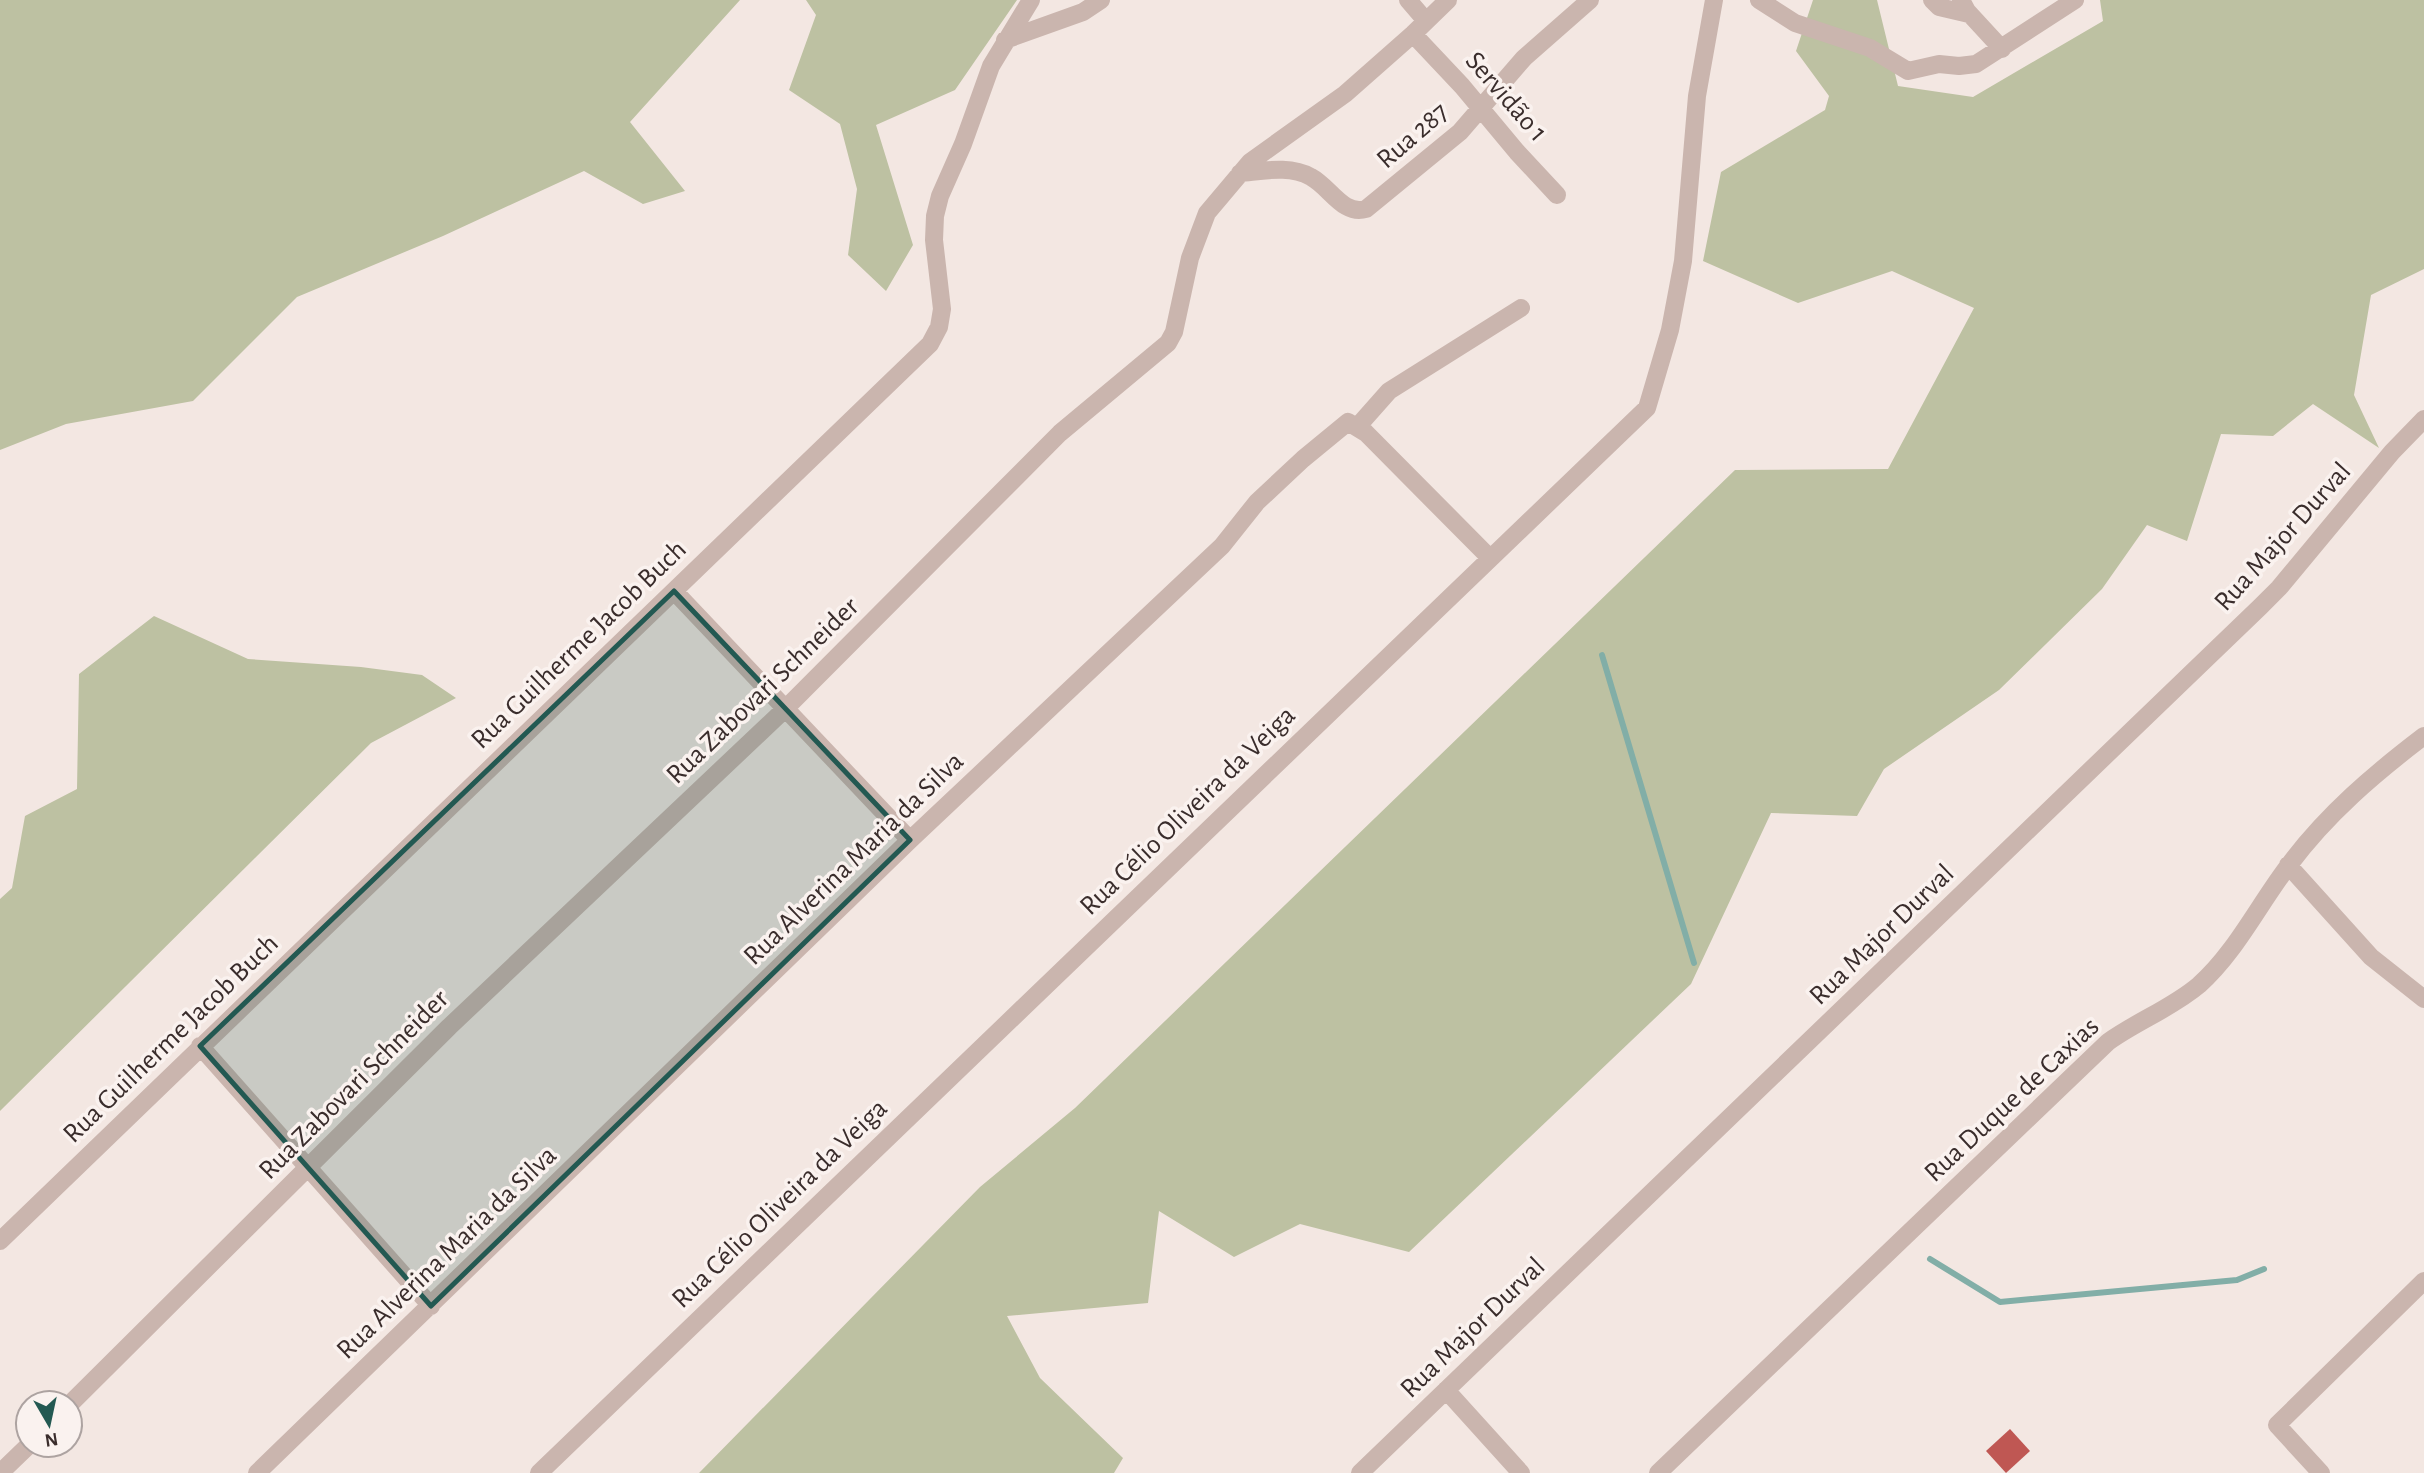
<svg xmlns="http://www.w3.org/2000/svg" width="2424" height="1473" viewBox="0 0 2424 1473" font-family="'Alegreya Sans',sans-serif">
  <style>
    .green { fill: #bdc1a2 }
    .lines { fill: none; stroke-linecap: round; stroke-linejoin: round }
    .stream { stroke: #82aea7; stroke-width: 6 }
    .building { fill: #bf5753 }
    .street { stroke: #cab5ae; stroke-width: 18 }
    .marked { fill: #235952; fill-opacity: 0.2; stroke: #235952; stroke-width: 5; stroke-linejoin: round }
    .labels { text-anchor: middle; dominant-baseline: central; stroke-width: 7; stroke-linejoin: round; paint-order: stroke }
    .street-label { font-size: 28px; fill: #3a2d2c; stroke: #faf2ef }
  </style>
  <rect width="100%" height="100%" fill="#f3e7e2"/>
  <!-- green -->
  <path class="green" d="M0,0h740l-110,122 55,69 -42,13 -59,-33 -141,65 -146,61 -104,104 -127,23 -66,26z
    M806,0h211l-62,90 -79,35 37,120 -27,46 -38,-36 9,-66 -17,-65 -51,-34 27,-75z
    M1813,0h64l21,86 75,11 130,-76 -3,-21h324v269l-53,26 -17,100 25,53 -66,-44 -40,32 -52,-2 -34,107 -40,-16 -45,64 -103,101 -115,79 -27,47 -86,-3 -80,171 -282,268 -109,-28 -66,33 -75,-46 -11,92 -141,13 33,62 83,80 -9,15h-415l281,-286 95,-79 660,-638 153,-1 86,-161 -82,-37 -94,32 -95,-42 18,-89 104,-62 4,-14 -33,-45z
    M154,616l94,43 113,8 61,8 34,23 -85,45 -371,368v-212l12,-11 13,-72 52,-27 2,-115z"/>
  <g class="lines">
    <!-- stream -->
    <path class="stream" d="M1602,655l92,308
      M1930,1259l70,43 237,-22 27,-11"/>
  </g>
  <!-- building -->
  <path class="building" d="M2010,1429l20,22 -24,22 -20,-22z"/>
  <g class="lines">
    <!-- street -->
    <path class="street" d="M1408,0l18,21
      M1759,0l36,23 75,25 38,23 31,-7 20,2 17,-2 99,-64
      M1932,0l7,7 30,7
      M1961,0l6,11 35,38
      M1413,34l49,52 55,66 40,43
      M1005,40l78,-28 18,-12
      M1240,173c23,-2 50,-8 71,4 19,10 32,39 55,32l94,-77 64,-74 66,-58
      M1358,426l31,-35 132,-83
      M674,591l236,249
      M2288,865l83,92 53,42
      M200,1046l231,260
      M0,1241l930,-897 9,-17 3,-18 -8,-69 1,-24 5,-20 23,-52 28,-78 40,-66
      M1446,1390l75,83
      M70,1404l379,-377 336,-318 275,-276 108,-90 6,-11 16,-74 17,-45 43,-51 95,-68 68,-60 35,-34
      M0,1473l29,-28
      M257,1473l653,-633 312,-294 35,-44 46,-43 45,-37 18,11 123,124
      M539,1473l1108,-1065 23,-78 13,-69 14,-165 17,-96
      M1360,1473l900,-866 19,-19 113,-136 32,-33
      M1658,1473l450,-431c29,-21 64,-34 91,-57 37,-33 60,-81 90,-120 38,-51 85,-91 135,-129
      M2321,1473l-44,-48 147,-144"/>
  </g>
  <!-- marked area -->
  <path class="marked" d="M674,591l236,249 -479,466 -231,-260z"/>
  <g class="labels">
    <!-- street labels -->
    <g class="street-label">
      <text transform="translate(1506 97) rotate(49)">Servidão 1</text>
      <text transform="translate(1413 136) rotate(-41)">Rua 287</text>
      <text transform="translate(2283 537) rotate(-48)">Rua Major Durval</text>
      <text transform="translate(579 645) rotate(-44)">Rua Guilherme Jacob Buch</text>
      <text transform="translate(763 691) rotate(-44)">Rua Zabovari Schneider</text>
      <text transform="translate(1188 811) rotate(-44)">Rua Célio Oliveira da Veiga</text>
      <text transform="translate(854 859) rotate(-44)">Rua Alverina Maria da Silva</text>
      <text transform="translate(1882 935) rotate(-44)">Rua Major Durval</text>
      <text transform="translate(171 1039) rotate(-44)">Rua Guilherme Jacob Buch</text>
      <text transform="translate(354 1085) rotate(-45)">Rua Zabovari Schneider</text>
      <text transform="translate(2012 1100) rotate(-43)">Rua Duque de Caxias</text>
      <text transform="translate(780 1204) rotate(-44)">Rua Célio Oliveira da Veiga</text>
      <text transform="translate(447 1253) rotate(-44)">Rua Alverina Maria da Silva</text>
      <text transform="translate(1473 1328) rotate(-44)">Rua Major Durval</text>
    </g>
  </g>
  <!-- north arrow -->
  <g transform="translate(49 1424) rotate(171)"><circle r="33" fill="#faf2ef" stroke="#ada3a1" stroke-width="2"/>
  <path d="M0-5L12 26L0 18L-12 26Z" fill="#235952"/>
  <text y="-10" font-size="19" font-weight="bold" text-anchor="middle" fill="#3a2d2c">N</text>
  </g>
</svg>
